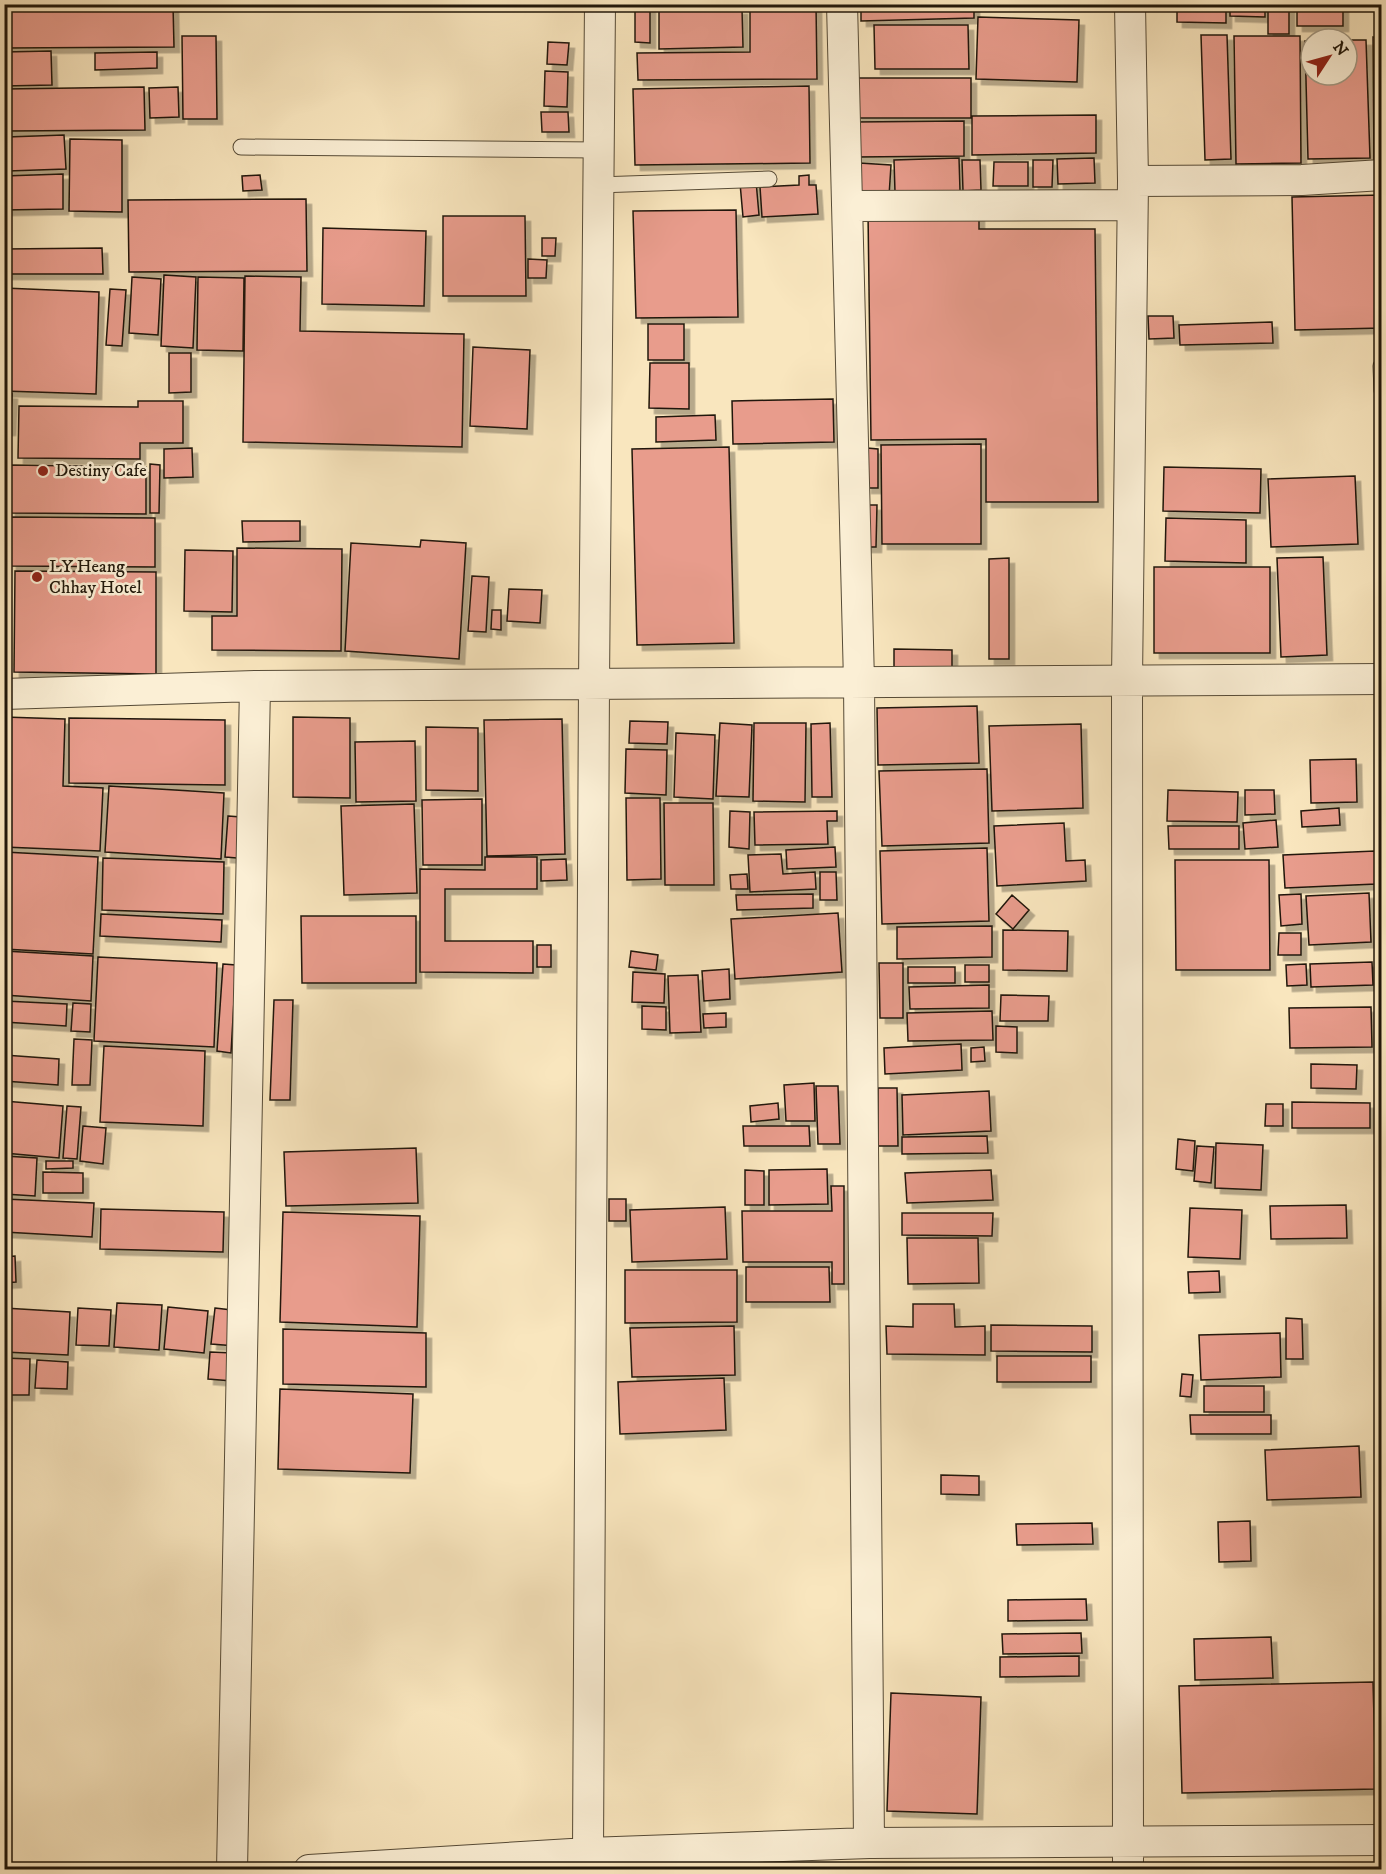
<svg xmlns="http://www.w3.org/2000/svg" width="1386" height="1874" viewBox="0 0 1386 1874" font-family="'IM FELL DW Pica',serif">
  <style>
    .building { fill: #e89c8c; stroke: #20170a; stroke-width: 1.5; filter: url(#shadow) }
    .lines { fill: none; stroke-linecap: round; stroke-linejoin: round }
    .lane-casing { stroke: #564b37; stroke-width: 17 }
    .street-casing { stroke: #564b37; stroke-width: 32 }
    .lane { stroke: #fbefd5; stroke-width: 15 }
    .street { stroke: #fbefd5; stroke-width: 30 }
    .poi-dot { fill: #8f2418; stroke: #fbefd5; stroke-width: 2 }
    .labels { text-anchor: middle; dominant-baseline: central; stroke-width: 5; stroke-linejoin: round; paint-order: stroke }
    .poi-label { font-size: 18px; fill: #20170a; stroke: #fbefd5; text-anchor: start }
  </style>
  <defs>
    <filter id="shadow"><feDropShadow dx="5.5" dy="5.5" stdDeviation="0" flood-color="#0004"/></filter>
  </defs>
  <rect width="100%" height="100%" fill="#f9e6be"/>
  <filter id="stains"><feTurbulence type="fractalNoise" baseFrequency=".00333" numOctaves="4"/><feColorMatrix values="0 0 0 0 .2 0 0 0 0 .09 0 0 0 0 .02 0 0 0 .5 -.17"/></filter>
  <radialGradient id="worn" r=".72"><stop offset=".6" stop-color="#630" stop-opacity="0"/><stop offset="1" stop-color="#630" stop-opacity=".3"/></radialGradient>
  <!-- building -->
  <path class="building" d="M635,4h15v39l-15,-1z
    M750,4h66l1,75 -179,1 -1,-27 113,-1z
    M861,4h113v14l-113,3z
    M1177,4h49v19l-49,-1z
    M1230,4h35v13l-35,-1z
    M1268,4h21v30h-21z
    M1297,4h46v22h-46z
    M173,5l1,42 -170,1v-41z
    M742,9l1,38 -84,2v-38z
    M978,17l101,3 -2,62 -101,-3z
    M874,25h94l1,44h-94z
    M1201,35h26l4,124 -26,1z
    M182,36h34l1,83h-34z
    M1234,36h66l1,127 -65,1z
    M1373,37l9,1v123h-8z
    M1347,40h19l4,118 -62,1 -3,-118h6v34h36z
    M548,42l21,1 -2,22 -20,-1z
    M51,51l1,34 -48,1v-34z
    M157,52v16l-62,2v-17z
    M545,71l23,1 -1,35 -23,-1z
    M856,78h115v40h-115z
    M809,86l1,77 -175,2 -2,-76z
    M144,87l1,43 -139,1 -1,-42z
    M178,87l1,30 -29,1 -1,-30z
    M541,112h27l1,20h-27z
    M1096,115v38l-124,2v-39z
    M964,121v35l-109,1 -1,-35z
    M64,135l2,34 -58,2 -1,-34z
    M70,139l52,1v72l-53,-1z
    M959,158l1,33 -65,1 -1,-32z
    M1094,158l1,25 -37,1 -1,-25z
    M962,160h18l1,30 -18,1z
    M1033,160h20l-1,27h-19z
    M994,162h34v24h-35z
    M859,163l32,2 -2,31 -31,-2z
    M63,174v35l-59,1v-34z
    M260,175l2,15 -19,1 -1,-15z
    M809,175v10h7l2,29 -56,3 -2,-30 39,-2v-9z
    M756,181l3,34 -16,2 -3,-34z
    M1382,195v133l-87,2 -3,-133z
    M306,199l1,72 -178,1 -1,-72z
    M736,210l2,107 -102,1 -3,-107z
    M868,212h111v17h116l3,273h-112v-63l-115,1z
    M443,216h82l1,80h-83z
    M323,228l103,3 -2,75 -102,-2z
    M542,238h14l-1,18h-13z
    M102,248l1,26h-99v-25z
    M528,259l19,1 -1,18h-18z
    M164,275l32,2 -3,71 -32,-2z
    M245,276l56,1 -1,54 164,3 -2,113 -219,-5z
    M132,277l29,2 -3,56 -29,-2z
    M198,277l46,1 -1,73 -46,-1z
    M4,288l95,4 -3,102 -92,-3z
    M110,289l16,1 -4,56 -16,-1z
    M1148,316h25l1,22 -25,1z
    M1272,322l1,21 -93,2 -1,-20z
    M648,324h36v36h-36z
    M473,347l57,3 -3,79 -57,-3z
    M169,353h22v39l-22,1z
    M650,363h39v46l-40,-1z
    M4,393l8,1 -2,36h-6z
    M833,399l1,43 -101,2 -1,-43z
    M138,401h45v42h-43v16l-122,-1 1,-52 119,1z
    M715,415l1,25 -60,2v-25z
    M981,444v100h-99l-1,-99z
    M729,447l5,196 -97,2 -5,-196z
    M192,448l1,29 -29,1v-29z
    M867,448l11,1v39h-12z
    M150,464l10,1 -1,48h-9z
    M10,465l136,2v47l-136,-1z
    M1164,467l97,2 -1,44 -97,-2z
    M1355,476l3,68 -87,3 -3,-68z
    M866,505h11l-1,42h-11z
    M11,517l144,1v49l-144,-1z
    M1166,518l80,2v43l-81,-2z
    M242,521h58v20l-57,1z
    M421,540l45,3 -7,116 -114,-8 6,-108 69,4z
    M237,548l105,1 -1,102 -129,-1v-34h25z
    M185,550l48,1 -1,61 -48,-1z
    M1323,557l4,98 -46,2 -4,-99z
    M1009,558v101h-20v-100z
    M1154,567h116v86h-116z
    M15,571l141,1v102l-142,-2z
    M472,576l17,1 -3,55 -18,-1z
    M509,589l33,1 -2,33 -33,-2z
    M492,610h9v20l-10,-1z
    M894,649l58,1v17h-58z
    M977,706l2,57 -101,2 -1,-57z
    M4,717l61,2 -2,67 40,2 -3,63 -96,-4z
    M293,717l57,1v80l-57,-1z
    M69,718l156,2v65l-156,-2z
    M562,719l3,135 -78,2 -3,-136z
    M630,721l38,1 -1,22 -38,-1z
    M720,723l32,2 -3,72 -33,-1z
    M754,723h52l-1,79 -52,-1z
    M830,723l2,74h-20l-1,-73z
    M1081,724l2,84 -91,3 -3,-85z
    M426,727l52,1v63l-52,-1z
    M676,733l39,2 -2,64 -39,-2z
    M415,741l1,60 -60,1 -1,-60z
    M626,749l41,1 -1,45 -41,-2z
    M1356,759l1,43 -46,1 -1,-43z
    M987,769l2,74 -107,3 -3,-75z
    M109,786l115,7 -3,66 -116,-7z
    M1168,790l70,2 -1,30 -70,-1z
    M1245,790h29l1,24 -30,1z
    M626,798h34l1,81 -34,1z
    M482,799v66h-59l-1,-65z
    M664,803h49l1,82h-49z
    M414,804l3,89 -73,2 -3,-89z
    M1339,808l1,17 -38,2 -1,-16z
    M730,811l20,1 -1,37 -20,-2z
    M837,811v10h-10l1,23 -73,1 -1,-33z
    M228,816l13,1 -4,41 -12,-1z
    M1276,820l2,27 -33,2 -2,-26z
    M1064,823l2,38 19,-1 1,21 -89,5 -3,-60z
    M1168,826h71v23h-70z
    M835,847l1,20 -49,2 -1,-19z
    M987,848l2,73 -107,3 -2,-73z
    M1375,851l1,33 -91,4 -2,-33z
    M4,852l94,5 -5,97 -89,-5z
    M781,854l2,20 32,-2 1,17 -66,3 -2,-37z
    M485,857h52v32h-92v52h88v32l-113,-1v-103l65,1z
    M103,858l121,4 -1,52 -121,-4z
    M566,859l1,21 -26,1v-21z
    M1175,860h94l1,110h-94z
    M820,872h16l1,28h-17z
    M747,874l1,15h-17l-1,-14z
    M1369,893l2,49 -62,3 -3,-49z
    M813,894v14l-76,2 -1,-15z
    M1301,894l1,30 -21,2 -2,-31z
    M1012,895l17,15 -16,19 -17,-15z
    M838,913l4,59 -107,7 -4,-60z
    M101,914l121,6 -1,22 -121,-6z
    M301,916h115v67h-114z
    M992,926v31l-95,2v-32z
    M1003,930l65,1 -1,40 -64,-1z
    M1279,933h22v22h-23z
    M537,945h14v22h-14z
    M4,951l89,5 -2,45 -87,-6z
    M631,951l27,4 -2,15 -27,-3z
    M98,957l119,6 -3,84 -120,-6z
    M1372,962l1,23 -62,2 -1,-23z
    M879,963h24v55h-23z
    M223,964l13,1 -5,88 -14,-2z
    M1306,964l1,21 -20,1 -1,-21z
    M965,965h24v17h-24z
    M908,967h47v16h-47z
    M729,969l1,30 -26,2 -2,-30z
    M633,972l32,2 -1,29 -32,-1z
    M698,975l3,57 -31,1 -2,-57z
    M989,985v23l-79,1 -1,-22z
    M1001,995l48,1 -1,25h-48z
    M274,1000h19l-3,100h-20z
    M4,1001l63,3 -1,22 -62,-4z
    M73,1003l18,1 -1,28 -19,-1z
    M642,1006l24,1v23l-24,-1z
    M1371,1007l1,40 -82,1 -1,-40z
    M992,1011l1,29 -85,1 -1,-28z
    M726,1013v14l-22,1 -1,-14z
    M996,1026l21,1v26l-21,-1z
    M74,1039l18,1 -2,45h-18z
    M961,1044l1,26 -77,4 -1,-26z
    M104,1046l101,5 -2,75 -103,-4z
    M984,1047l1,14 -14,1v-14z
    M4,1055l55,4 -1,26 -54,-4z
    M1311,1064l46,1 -1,24 -45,-1z
    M814,1083l1,38h-29l-2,-36z
    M816,1086h22l2,58h-22z
    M878,1088h19l1,58h-20z
    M989,1091l2,40 -88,4 -1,-40z
    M4,1101l59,5 -4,52 -55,-5z
    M1292,1102l78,1v25h-78z
    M778,1103l1,16 -28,3 -1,-16z
    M1266,1104h17v22h-18z
    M67,1106l14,1 -4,52 -14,-1z
    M83,1126l23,2 -3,36 -23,-3z
    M743,1126h66l1,20h-66z
    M987,1136l1,17 -86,1v-17z
    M1178,1139l17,2 -2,30 -17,-2z
    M1216,1143l47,2 -2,45 -46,-2z
    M1197,1146l17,1 -3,36 -17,-2z
    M416,1148l2,55 -132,3 -2,-54z
    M4,1156l33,2 -2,38 -31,-2z
    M46,1161h27v7l-27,1z
    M827,1169l1,35 -59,1v-35z
    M745,1170l19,1v34h-19z
    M991,1170l2,30 -86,3 -2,-30z
    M43,1172l40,1v20h-40z
    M831,1186h13v98h-12v-22h-89l-1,-51h90z
    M4,1199l90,4 -2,34 -88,-5z
    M609,1199h17v22h-17z
    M1346,1205l1,33 -76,1 -1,-33z
    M725,1207l2,52 -95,3 -2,-52z
    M1190,1208l52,2 -2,49 -52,-2z
    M101,1209l123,3 -1,40 -123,-3z
    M283,1212l137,4 -3,111 -137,-5z
    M902,1213h91l-1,23 -90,-1z
    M907,1238h71l1,45 -71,1z
    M15,1256l1,26 -12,1v-26z
    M746,1267h83l1,35h-84z
    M625,1270h112v52l-112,1z
    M1219,1271l1,21 -31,1 -1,-21z
    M117,1303l45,2 -3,45 -45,-3z
    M913,1304h41l1,23 30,-1v29l-98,-1 -1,-28 27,1z
    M168,1307l40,4 -4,42 -40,-4z
    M4,1308l66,4 -2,43 -64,-3z
    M78,1308l33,2 -2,36 -33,-1z
    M215,1308l25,3 -4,35 -25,-2z
    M1286,1318l16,1 1,40h-17z
    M991,1325l101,1v26l-101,-1z
    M734,1326l1,49 -103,2 -2,-49z
    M283,1329l143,4v54l-143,-3z
    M1280,1333l1,44 -80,3 -2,-45z
    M210,1352l23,1 -1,28 -24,-2z
    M997,1356h94v26h-94z
    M4,1358l26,1 -1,36h-25z
    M37,1360l31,2 -1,27 -32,-1z
    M1182,1374l11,1 -2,22 -11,-1z
    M724,1378l2,52 -106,4 -2,-52z
    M1204,1386h60v26h-60z
    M280,1389l133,5 -3,79 -132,-4z
    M1190,1415h81v19h-80z
    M1359,1446l2,51 -94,3 -2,-50z
    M941,1475l38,1v19l-38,-1z
    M1250,1521l1,40 -32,1 -1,-40z
    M1092,1523l1,21 -76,1 -1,-21z
    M1086,1599l1,21 -79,1v-21z
    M1081,1633l1,20 -79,1 -1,-20z
    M1271,1637l2,41 -78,2 -1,-41z
    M1079,1656v20l-79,1v-20z
    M1373,1682l3,107 -194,4 -3,-107z
    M891,1693l90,4 -4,117 -90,-3z
    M1336,1866l35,1v3h-35z"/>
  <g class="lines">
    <!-- lane casing -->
    <g class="lane-casing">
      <path id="lane" d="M241,147l358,3
        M598,185l171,-6
        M1381,366l1,25"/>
    </g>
    <!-- street casing -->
    <g class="street-casing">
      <path id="street" d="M842,4l17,678 10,1161
        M1133,181l169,-1 80,-5
        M847,206l285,-1
        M4,694l251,-8 1127,-7
        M588,1853l6,-1169 6,-680
        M232,1870l23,-1184
        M309,1870l279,-17 281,-10 513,-3
        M1128,1870l-1,-1190 6,-499 -3,-177"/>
    </g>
    <!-- lane -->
    <use href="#lane" class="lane"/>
    <!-- street -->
    <use href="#street" class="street"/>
  </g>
  <!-- markers -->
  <g class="poi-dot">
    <circle cx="43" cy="471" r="6"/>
    <circle cx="37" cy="577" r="6"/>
  </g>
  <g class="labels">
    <!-- poi labels -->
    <g class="poi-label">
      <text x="55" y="471">Destiny Cafe</text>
      <text x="49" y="567">LY Heang<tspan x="49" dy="21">Chhay Hotel</tspan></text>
    </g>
  </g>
  <!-- margin -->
  <rect width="1386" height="1874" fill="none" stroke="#f9e6be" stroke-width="24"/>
  <rect x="6" y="6" width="1374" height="1862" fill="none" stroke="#20170a" stroke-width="3"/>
  <rect x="12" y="12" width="1362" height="1850" fill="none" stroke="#20170a" stroke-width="1.5"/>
  <!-- north arrow -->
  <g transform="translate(1329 57) rotate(54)"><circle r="28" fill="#fbefd5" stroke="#a39984" stroke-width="1.5"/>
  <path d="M0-4.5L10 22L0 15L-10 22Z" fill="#8f2418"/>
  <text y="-9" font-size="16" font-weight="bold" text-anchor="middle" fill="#20170a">N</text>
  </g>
  <rect width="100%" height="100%" filter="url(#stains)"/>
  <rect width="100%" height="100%" fill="url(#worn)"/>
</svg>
